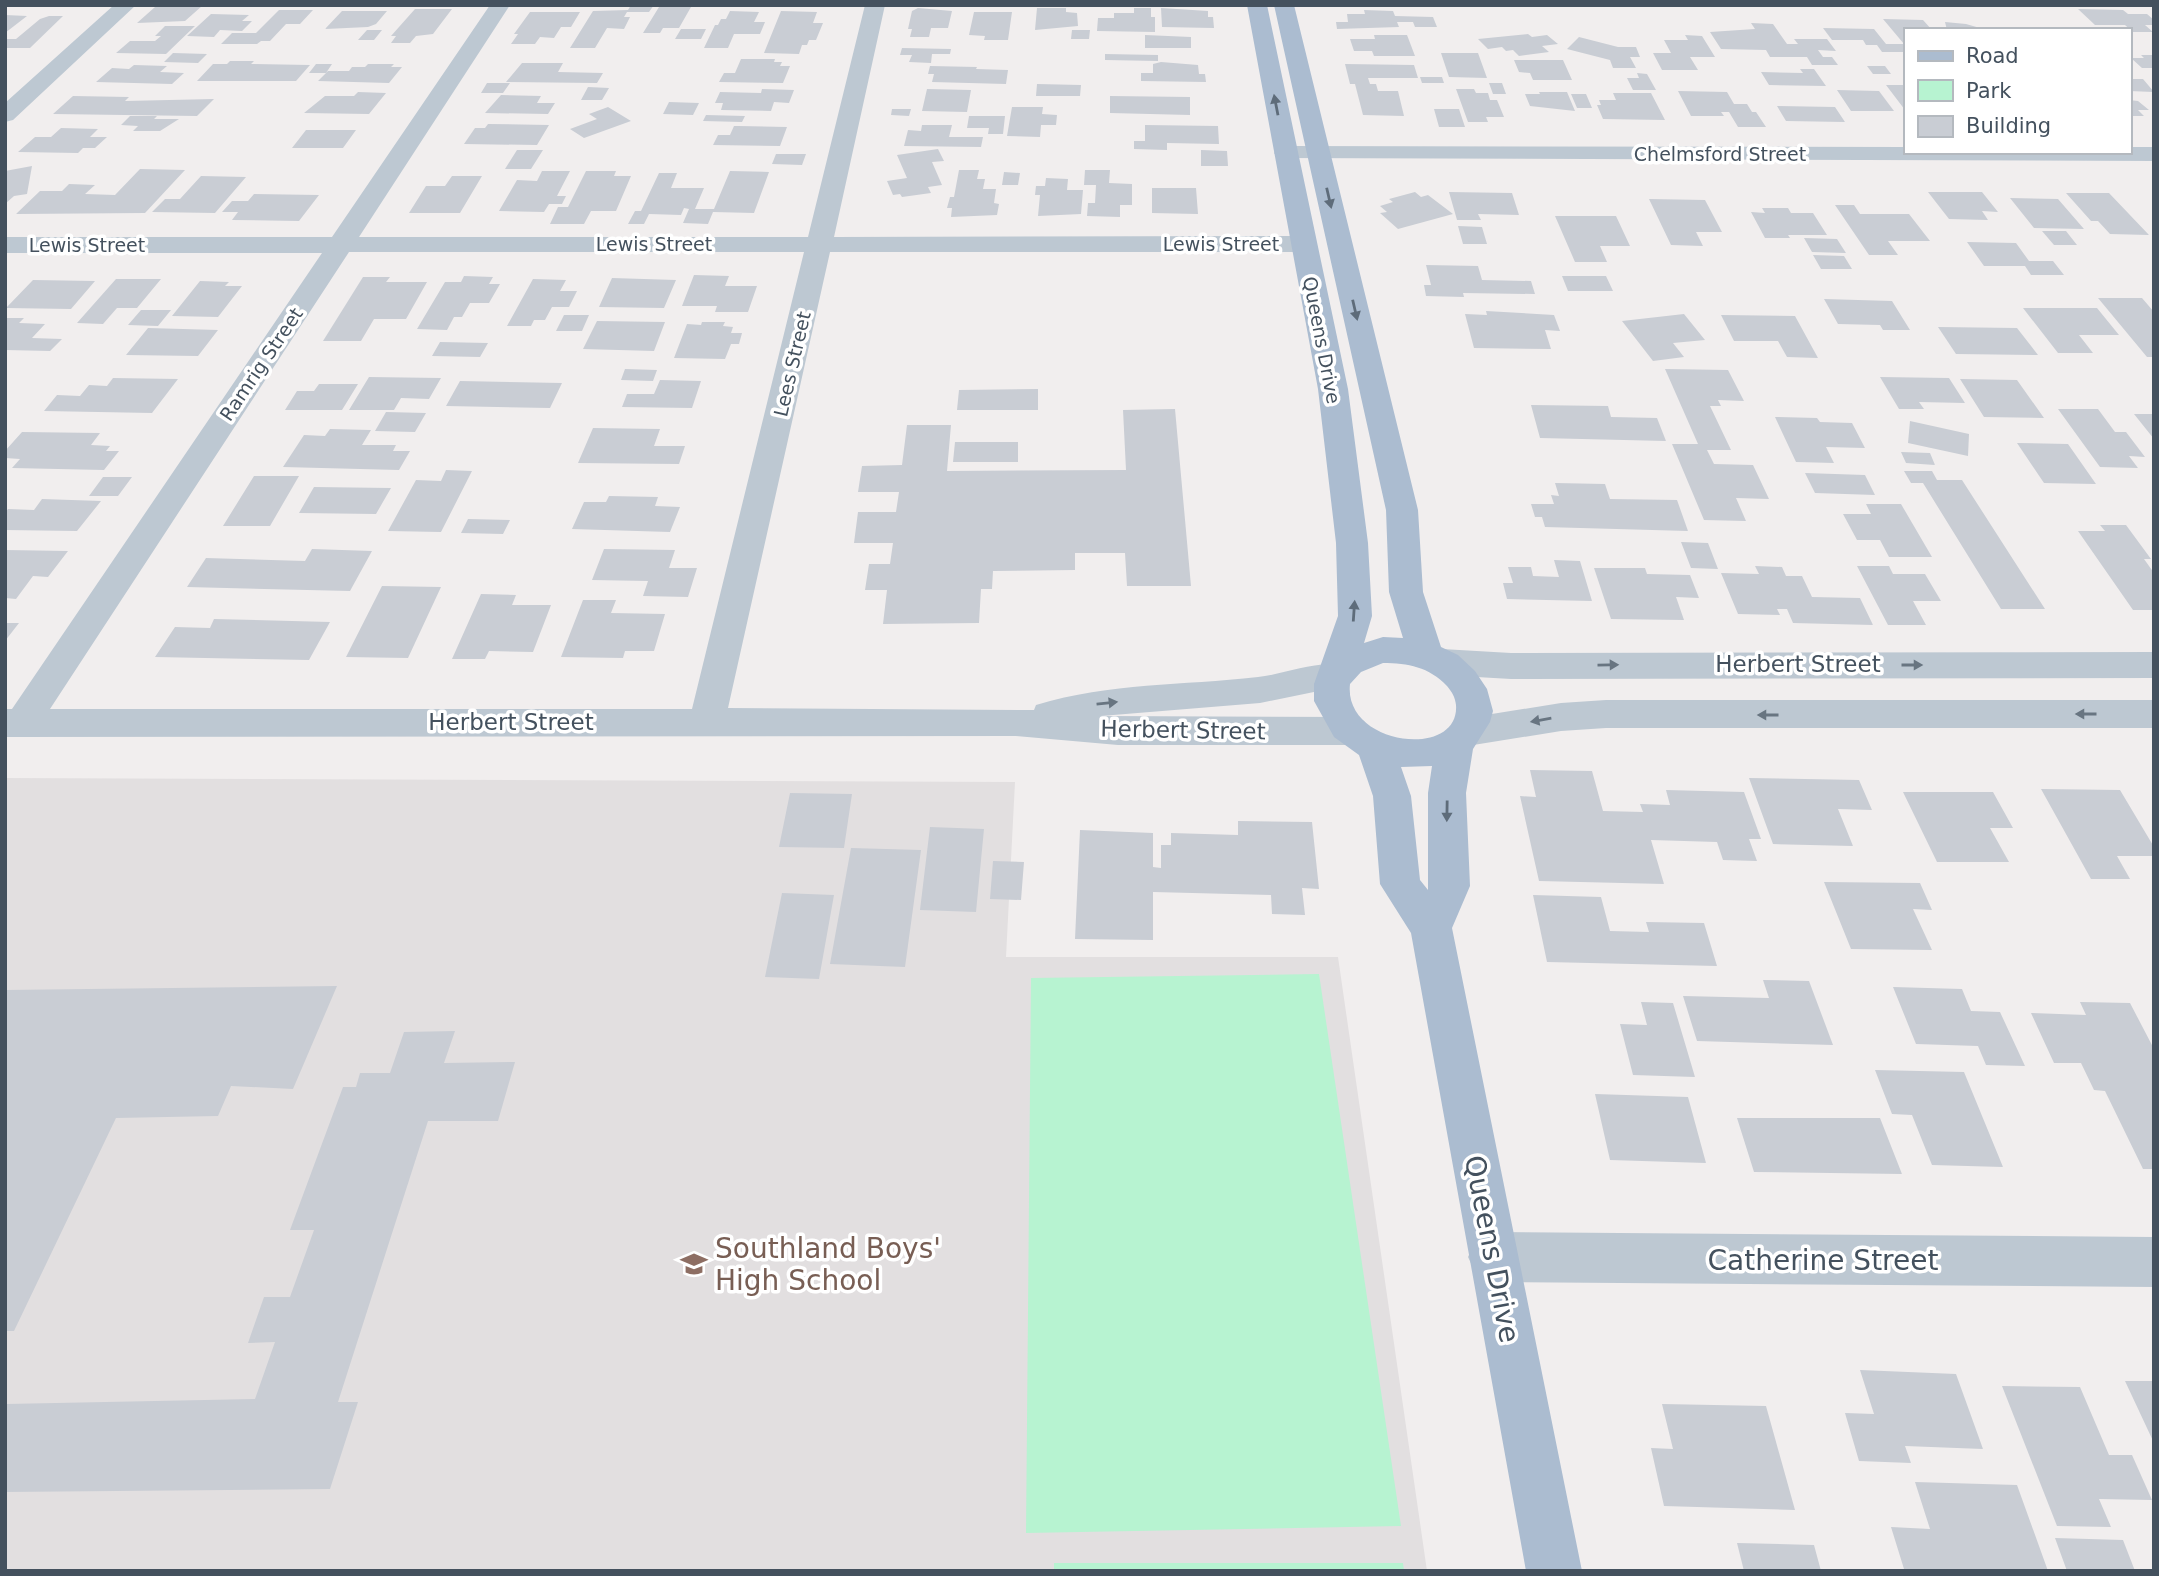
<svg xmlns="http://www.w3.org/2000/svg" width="2159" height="1576" viewBox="0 0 2159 1576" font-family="'DejaVu Sans',sans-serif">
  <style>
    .education { fill: #e2dfe0 }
    .green { fill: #b7f3d1 }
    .building { fill: #c9cdd4 }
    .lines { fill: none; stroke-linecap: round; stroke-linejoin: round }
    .minor { fill: #bdc8d2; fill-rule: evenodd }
    .major { fill: #abbcd0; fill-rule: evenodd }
    .oneway { fill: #5e6c7a }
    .oneway2 { fill: #687581 }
    .labels { text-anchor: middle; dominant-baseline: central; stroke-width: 7; stroke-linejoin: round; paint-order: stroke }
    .far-street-label { font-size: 19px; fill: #44515e; stroke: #fff }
    .street-label { font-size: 23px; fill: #44515e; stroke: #fff }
    .near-education-label { font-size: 28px; fill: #785e54; stroke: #fff; text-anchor: start }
    .near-street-label { font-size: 28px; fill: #44515e; stroke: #fff }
  </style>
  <rect width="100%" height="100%" fill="#f1eeee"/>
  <!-- education -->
  <path class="education" d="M5,778l1010,4 -9,175h332l89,614h-1422z"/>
  <!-- green -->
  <path class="green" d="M1319,974l82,552 -375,7 5,-555z
    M1054,1563h349l1,8h-350z"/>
  <!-- building -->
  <path class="building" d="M162,5h24l16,1 -17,15 -48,2 18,-16z
    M631,5h23l-5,7h-22l-3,5h6l-6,12 -17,-1 -12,20h-25l23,-37 35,-1z
    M659,7h32l-12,21h-16l-3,5h-17z
    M918,8l34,3 -4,17h-17l-2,9h-19l2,-8h-4l4,-18z
    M1037,8h29v4l11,1 1,13 -43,4z
    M1134,8h17v9h4v15l-58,-1 1,-13h16v-5h20z
    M1161,8l47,3v6h5l1,11 -52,-1z
    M415,9h37l-19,25 -17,2 -6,7h-19l5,-7h-5z
    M2078,9l45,1 5,4h19l7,6v5h-9l8,7h-20l-8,-7h-30z
    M279,10h34l-13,14h-14l-16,17h-9l-4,3h-36l11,-11h24z
    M1364,10l29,1 2,5 38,1 4,10h-22l-2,-5h-16l2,5 -62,2 -1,-7h12l-1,-8h18z
    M342,11h45l-11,13 -8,3 -43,2z
    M730,11l29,1 -5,10h11l-5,12h-26l-6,14h-24l11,-23h3l3,-6h5z
    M781,11l36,1 -4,11h10l-7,17h-7l-2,5h-5l-3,9 -35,-1z
    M530,12h50l-9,15h-10l-7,11 -14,-1 -5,7h-24l7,-10h-4z
    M974,12h38l-4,28h-24l1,-4 -16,-1z
    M211,14l38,1 -7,6h10l-10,10 -22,-1 -6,7 -27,-1z
    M5,15l22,1 -22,17z
    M49,16h14l-33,32h-25v-9h11l24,-20z
    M1883,19l40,1 9,10h-27v22h-23l-5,-7h-11l-3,-5h-31l-9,-12 51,1 12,15h18z
    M1945,22l21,2 21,6h-40z
    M1751,23l22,1 14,20h11l-4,-5h33l9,12 -18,-1 5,7h9l6,8h-26l-5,-8h-37l-4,-7 -45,-1 -11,-17 45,-3z
    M165,26h30l-29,28 -50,-1 14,-12h25l6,-5h-6z
    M2027,27h64l3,3h-64z
    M681,29h25l-5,10h-26z
    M367,30h15l-8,10h-16z
    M1072,30h18l-1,9h-18z
    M1528,34l4,3 15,-2 11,9 -16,2 7,6 -30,4 -6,-6 -7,1 -4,-4 -14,2 -10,-10z
    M1145,35l46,2v11h-46z
    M1374,35h33l8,21h-41l-2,-5h-18l-4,-12h25z
    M1685,35l17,1 13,21h-25l8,13h-36l-9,-17h18l-7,-13h24z
    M1579,37l39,10h18l4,10h-10l6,11h-23l-3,-8 -43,-11z
    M902,48l49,1 -1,5h-18l-1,9 -22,-1 3,-7h-12z
    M173,53l34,1 -9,9 -34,-1z
    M1441,53h37l9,25 -38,-1z
    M1105,54l53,1v6l-53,-1z
    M2141,55h13v13h-12l-11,-10h13z
    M741,59h34l-1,3h8l-2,4h10l-7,17 -64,-1 5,-9h11z
    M1514,60h49l9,20h-39l-3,-7 -11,-1z
    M230,61h24l-3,3 59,1 -14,16h-99l16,-17h14z
    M1161,62l37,3 1,9h6l1,8 -65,-1v-8h12v-9z
    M522,63h41l-5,9 45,1 -6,10 -91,-1z
    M316,64h16l-6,9h-17z
    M368,64h26l-3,3h11l-13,16 -71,-2 10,-10h21l3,-4h13z
    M1345,64l69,1 4,13h-50l2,6h6l2,7h20l6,25 -41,-1 -8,-31h-5z
    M134,65l33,1 -7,6 24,1 -12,11 -76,-2 16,-14 17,1z
    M930,66l47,1 -1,2 32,1 -2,14 -74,-2 2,-8h-6z
    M1867,66h18l6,8h-18z
    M1800,69h14l12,17 -57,-1 -8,-13 42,1z
    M1637,73l10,1 9,16h-23l-6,-12h12z
    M1420,77h22l2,6h-22z
    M2129,79h14l11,13 -25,-1z
    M487,83h23l-7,10h-22z
    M1489,83h13l4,11h-13z
    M1037,84l44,1 -1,11h-44z
    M1886,85h19v25z
    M588,87l21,1 -7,12h-21z
    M762,89l32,1 -5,13 -15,-1 -3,9 -50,-1 2,-7h-8l5,-11 41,1z
    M927,89l44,1 -4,22 -45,-1z
    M1456,89h18l2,4h12l2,7h7l7,17h-18l2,5h-20z
    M1837,90l42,1 15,20h-43z
    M1678,91l49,1 7,12h13l5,8h4l10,15h-28l-9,-15h-8l3,4h-33z
    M358,92l28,1 -17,21 -65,-1 21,-17h29z
    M1539,92h28l8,19 -45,-5 -5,-12h15z
    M1613,93h38l14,27 -62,-1 -6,-14h4l-2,-5h17z
    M1571,94h15l6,14h-15z
    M501,95l40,1 -4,7h18l-7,11 -63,-1z
    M73,96l56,1 -4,4 89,-2 -17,17 -144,-2z
    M1110,96l80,1v18l-80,-2z
    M2129,100l9,1 11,9h-11l6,6h-15z
    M669,102l30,1 -6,12 -30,-1z
    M1777,106l58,1 10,15 -59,-1z
    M608,107l23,14 -47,17 -14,-9 27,-10 -8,-5z
    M1012,107h31l-1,7 15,1 -1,10h-15l-1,12 -33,-1z
    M892,109h19l-2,7 -18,-1z
    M1434,109h25l6,18h-26z
    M706,115l39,1 -3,6 -39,-1z
    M130,116h27l-3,3h25l-19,12h-27l5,-5 -17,-1z
    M969,116h36l-2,18h-15l1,-6h-22z
    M488,124l61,1 -12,20 -73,-1 11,-16h10z
    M922,125h30l-3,12h34l-2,10 -77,-1 4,-16 13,1z
    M1145,125l73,1 1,18 -52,-1v7l-33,-1v-8h11z
    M734,126h4l49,1 -7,19 -67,-1 5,-10h12z
    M61,128l37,1 -8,8h17l-12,11h-12l-5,5 -60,-1 17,-15h16z
    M306,130h50l-13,18h-51z
    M938,149l6,12 -12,1 10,23 -14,2 3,6 -29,4 -2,-3 -7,1 -6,-14 20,-3 -10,-23z
    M517,150h26l-12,19h-26z
    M1201,150l26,1 1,15h-27z
    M776,154h30l-4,11 -30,-1z
    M32,166l-5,28 -13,2 -9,8v-33z
    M140,169l45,1 -40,43 -129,1 24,-23h22l7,-7 26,1 -10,9 30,1z
    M959,170h20l-2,9h8l-2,10h13l-2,14 5,1 -2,11 -46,2 1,-9h-5l3,-11h4z
    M1085,170h25l-1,13 23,1v21h-12v12l-33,-1 1,-13h7l1,-18h-12z
    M542,171h28l-13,25h9l-4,8h-13l-5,8 -45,-1 18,-31 20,1z
    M586,171h30l-2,5h17l-15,35h-25l-7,13h-34l8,-17h10z
    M730,171l39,1 -15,41 -41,-1 -5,12 -25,-1 6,-14 -5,-1 -3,7 -32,-1 -5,10h-16l7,-13h6l18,-38h18l-6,15h33l-9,21h19z
    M1004,172l16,1 -2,12h-16z
    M201,176l45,1 -31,36 -63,-1 13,-13h15z
    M452,176h30l-22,37h-51l17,-27h19z
    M1046,178l22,1 -1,11h16l-2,24 -43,2 2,-21h-5l1,-9h9z
    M1152,188h44l2,26 -46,-1z
    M1415,192l6,5 7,-2 25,19 -55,15 -18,-16 7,-1 -7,-6 13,-4 -4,-3z
    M1449,192l63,1 7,22 -41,-1 3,6h-24z
    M1928,192h54l16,20 -16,-1 6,9 -39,-1z
    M2066,193h43l40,42 -39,-1 -12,-13h-7z
    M254,194l65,1 -20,26 -67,-1 6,-8h-16l10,-11h16z
    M2010,198l48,1 26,30 -50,-1z
    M1649,199l56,1 17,32h-26l7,14 -32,-1z
    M1835,205h19l6,9h49l21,27h-42l10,14h-29z
    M1762,208h26l3,5h22l14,22h-39l2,3h-25l-14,-26 14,1z
    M1555,216h61l14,30h-30l7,16h-32z
    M1458,226l24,1 5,17h-24z
    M2042,231h24l11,14h-23z
    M1804,238l33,1 9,14 -34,-1z
    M1967,242l49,1 13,18h24l11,14h-33l-6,-9h-41z
    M1813,255l31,1 8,13h-31z
    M1426,265l52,1 4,14 49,1 4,13 -72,-1 1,4 -38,-1 -2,-11h7z
    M694,275l35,1 -4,10h32l-9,26h-33l2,-6h-35z
    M464,276l29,1 -4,7h11l-11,19h-19l-8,14h-8l-7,13 -30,-1 28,-47h16z
    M1562,276h44l7,15h-45z
    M363,277h27l-4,5h41l-21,37h-32l-13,22h-38z
    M612,278l64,2 -12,28 -65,-1z
    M116,279h45l-24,29h-20l-14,16 -26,-1z
    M533,279l33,1 -6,11h17l-8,16h-17l-7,13h-11l-3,6h-24z
    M33,280l62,1 -24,28 -65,-1z
    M200,281l29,1 -4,4h17l-24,31 -46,-1z
    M2098,298h44l12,14v45h-7z
    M1824,299l68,2 18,29h-27l-3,-5 -42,-1z
    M2023,308h74l22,27h-40l14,18h-35z
    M141,310h30l-13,16 -30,-1z
    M1486,311l68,4 6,16 -15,-1 6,19 -77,-1 -9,-34 22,1z
    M1684,314l21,26 -32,3 11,14 -31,4 -31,-40z
    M564,315h25l-7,16h-26z
    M1721,315l74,1 23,42 -31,-1 -9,-16h-44z
    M5,318h19l-5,5 26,1 -13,14 30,1 -12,12 -45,-1z
    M597,321l68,1 -11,29 -71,-2z
    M702,322h23l-2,4 10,1 -2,6h11l-3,11h-8l-6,15 -51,-1 13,-34 14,1z
    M1938,327l79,1 21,27 -82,-1z
    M148,328l70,2 -20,26 -72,-1z
    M440,342l48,1 -8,14 -48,-1z
    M625,369l32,1 -4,11 -32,-1z
    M1665,369l63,1 16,31 -26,-1 3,6h-11l21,44h-24l7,14 39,1 16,34 -33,-1 10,23 -42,-1 -32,-76h26z
    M369,377l72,1 -12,21 -28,-1 -7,12h-45z
    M1880,377l69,1 16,25 -46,-1 5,7h-25z
    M113,378l65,1 -26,34 -108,-2 13,-16 23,1 9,-11 18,1z
    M1960,379l57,1 27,38 -60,-1z
    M660,380l41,1 -9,27 -70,-1 5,-13h27z
    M460,381l102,2 -12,25 -104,-2z
    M319,384h39l-16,26h-57l12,-19h17z
    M1038,389v21h-81l2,-20z
    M1531,405l77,1 3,11 46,1 9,23 -126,-3z
    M1175,409l16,177h-64l-2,-33h-50v17l-82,1 -1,18h-11l-2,34 -96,1 4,-34h-22l4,-26h21l3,-21h-39l4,-31h38l3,-20h-41l4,-26 40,-1 5,-40h44l-4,46 179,-1 -3,-60z
    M2058,409h40l17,23h11l19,25 -16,-1 9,12 -38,-1z
    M386,412l40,1 -11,19 -40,-1z
    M2134,414h20v25z
    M1775,417l42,1 3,4 32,1 13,25 -39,-1 8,16 -38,-1z
    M1910,421l59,13 -1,22 -60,-13z
    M593,428l67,1 -6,17h31l-6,18 -101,-1z
    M330,429l41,1 -9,15h34l-3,6h17l-11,19 -116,-3 21,-32 21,1z
    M22,432l78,1 -9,12 19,1 -4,5h13l-15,19 -92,-2 8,-9 -15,-1v-7z
    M955,442h63v20h-65z
    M2017,443l51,1 28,40 -52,-1z
    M1901,452l29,1 5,12 -29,-2z
    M446,470l26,1 -31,61 -53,-1 28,-51 25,1z
    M1904,471h28l5,9h25l83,129h-44l-78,-126h-12z
    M1805,473l60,2 10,20 -60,-2z
    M254,476h45l-29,50h-47z
    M103,477h29l-14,19h-29z
    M1555,483l50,1 5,15 67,1 11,31 -143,-4 -3,-10h-7l-4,-13h23l-3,-9 8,1z
    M314,487l77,1 -15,26 -77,-1z
    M609,496l49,1 -3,9 25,1 -10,25 -98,-3 12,-27h22z
    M42,499l59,2 -24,30 -72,-1v-17l3,-4 26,1z
    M1866,504h35l31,53h-43l-9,-17h-23l-14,-26h28z
    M468,519l42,1 -7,14 -42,-1z
    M2100,525h26l25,34h-7l10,14v37h-21l-55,-79h27z
    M1681,542l27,1 10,26 -27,-1z
    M312,549l60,2 -22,40 -163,-4 19,-29 99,3z
    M604,549l71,1 -6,18h28l-9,29 -45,-1 5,-15 -56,-1z
    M5,550l63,1 -20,26 -15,-1 -17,23 -11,-1z
    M1554,560l26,1 12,40 -85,-2 -4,-16h10l-5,-16h23l2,9 26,1z
    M1755,566l27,1 4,9h16l10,21 48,1 13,27 -80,-2 -6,-14h-10l3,6 -42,-1 -17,-41 38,1z
    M1857,566h32l4,8h32l16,27h-28l13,24h-38z
    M1594,568h51l2,6 43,1 9,23 -23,-1 8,23 -73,-1z
    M382,586l59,1 -33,71 -62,-1z
    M481,594l35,1 -4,10h39l-18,47 -44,-1 -4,8h-33z
    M583,600h33l-5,13 54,1 -11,37h-29l-2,7 -62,-1z
    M214,619l116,3 -21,38 -154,-3 20,-30 35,1z
    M5,623h14l-14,18z
    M1530,770l62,1 11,40 40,1 -3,-8 30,1 -4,-15 78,2 17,47h-12l8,22 -34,-1 -6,-18 -66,-2 13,44 -125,-3 -19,-85 16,1z
    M1749,778l110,2 13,30 -34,-1 15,37 -80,-2z
    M2041,789l79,1 34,57v9h-37l13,23h-39z
    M1903,792h90l20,36h-23l19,34h-72z
    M790,793l62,1 -8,54 -65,-1z
    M1238,821l74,1 7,67 -17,-1 3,27 -33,-1 -1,-19 -118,-3v48l-78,-1 5,-109 73,3v34l8,1v-23h10v-12l67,2z
    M930,827l54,2 -8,83 -56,-2z
    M851,848l70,2 -16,117 -75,-3z
    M993,861l31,1 -3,38 -31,-1z
    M1824,882l96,1 12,27 -19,-1 19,41 -81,-1z
    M782,893l52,2 -15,84 -54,-2z
    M1533,895l68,2 9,34 39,1 -3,-10 58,1 13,43 -170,-4z
    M1763,980l46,1 24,64 -136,-4 -14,-45 86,2z
    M337,986l-44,103 -62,-3 -13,30 -102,2 -102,213h-9v-341z
    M1893,987l69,2 9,22 29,1 25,54 -39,-1 -8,-19 -62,-2z
    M1641,1002l32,1 22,74 -62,-2 -13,-51 27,1z
    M2080,1002l50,1 24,46v120h-11l-38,-78 -11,-1 -13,-27h-27l-23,-50 55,2z
    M455,1031l-11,32 71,-1 -17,59h-70l-90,281h20l-28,87 -325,3 1,-88 249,-5 20,-57 -27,1 16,-46h26l24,-67h-24l53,-143h13l4,-14h30l14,-41z
    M1875,1070l89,2 39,95 -71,-2 -20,-50 -20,-1z
    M1595,1094l93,3 18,66 -96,-3z
    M1737,1118h143l22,56 -148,-2z
    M1860,1370l96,4 27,75 -78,-3 6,17 -52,-2 -14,-48 29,1z
    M2125,1381h29v62z
    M2002,1386l78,1 29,68h23l20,45 -53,-1 12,28 -54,-1z
    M1662,1404l104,2 29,104 -131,-4 -13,-58 22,1z
    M1915,1482l102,3 31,86 -144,-2 -13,-42 39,2z
    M2055,1538l68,2 12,31h-68z
    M1737,1543l77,2 7,26h-77z"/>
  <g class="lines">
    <!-- minor -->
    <path class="minor" d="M114,5h22l-123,115 -8,2v-19z
      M490,5h20l-151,232h449l57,-232h20l-51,232 470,-1 9,3 4,5 -4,5 -9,3h-474l-102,456 306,2 2,-5c76,-23 145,-19 222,-28 29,-3 62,-19 90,-10l5,9 -5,9 -88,18 -159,13 250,1 13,4 6,10 -6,10 -13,4h-233l-102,-9 -1011,1v-28h7l310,-456h-317v-16h327zM349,252h455l-112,457h-642z
      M1286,146l619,1v5h224v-5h25v14l-876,-3 -4,-5 4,-5z
      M1442,649l69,4 643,-1v26l-643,1 -69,-4 -13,-4 -5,-9 5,-9z
      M1606,700h548v28h-548l-45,3 -94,15 -13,-4 -6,-10 6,-10 13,-4 94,-15z
      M1493,1232l661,5v50l-661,-5 -17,-8 -8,-17 8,-17z"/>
    <!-- major -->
    <path class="major" d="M1247,5h20l81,384 20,154 4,73 -8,27 19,-6 20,1 -14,-46 -3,-82 -112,-505h20l124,505 5,82 18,55 17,8 17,16 12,18 6,22 -3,11 -17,27 -7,44 4,93 -18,42 130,643h-56l-115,-638 -31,-49 -7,-88 -14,-41 -25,-18 -20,-36v-17l24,-68 -2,-73 -18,-154zM1383,663c25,0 46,4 64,23 5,6 8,11 9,19 4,55 -113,41 -106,-21l11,-12zM1432,766l-4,27v97l-8,-10 -9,-84 -10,-29z"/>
  </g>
  <!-- one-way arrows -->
  <defs><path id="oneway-solid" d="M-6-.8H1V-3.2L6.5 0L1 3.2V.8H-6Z" transform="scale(1.75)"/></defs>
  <g class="oneway">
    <use href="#oneway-solid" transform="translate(1276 105) rotate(-101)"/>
    <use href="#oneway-solid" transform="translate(1329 198) rotate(77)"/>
    <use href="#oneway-solid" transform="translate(1355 310) rotate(77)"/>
    <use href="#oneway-solid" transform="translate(1354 611) rotate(-86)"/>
    <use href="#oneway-solid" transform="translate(1447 811) rotate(91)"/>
  </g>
  <g class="oneway2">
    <use href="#oneway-solid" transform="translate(1608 665) rotate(-1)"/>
    <use href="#oneway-solid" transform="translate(1912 665)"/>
    <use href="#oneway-solid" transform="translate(1107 703) rotate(-6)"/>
    <use href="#oneway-solid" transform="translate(2086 714) rotate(180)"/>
    <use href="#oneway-solid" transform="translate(1768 715) rotate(-180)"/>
    <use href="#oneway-solid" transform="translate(1541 720) rotate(170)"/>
  </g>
  <!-- icons -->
  <defs>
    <g id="school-bare" transform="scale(2.1)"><path d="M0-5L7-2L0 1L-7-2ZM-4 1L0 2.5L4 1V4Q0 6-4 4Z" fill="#8d6e63" stroke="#fff" stroke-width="2.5" paint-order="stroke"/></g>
  </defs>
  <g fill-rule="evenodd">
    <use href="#school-bare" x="694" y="1264"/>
  </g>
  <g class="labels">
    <!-- far-street labels -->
    <g class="far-street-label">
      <text x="1720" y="154">Chelmsford Street</text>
      <text x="654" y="244">Lewis Street</text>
      <text x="1221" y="244">Lewis Street</text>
      <text x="87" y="245">Lewis Street</text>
      <text transform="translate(1322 340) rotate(79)">Queens Drive</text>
      <text transform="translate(261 364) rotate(-56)">Ramrig Street</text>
      <text transform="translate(792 364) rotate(-77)">Lees Street</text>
    </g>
    <!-- street labels -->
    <g class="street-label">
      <text x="1798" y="664">Herbert Street</text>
      <text x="511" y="722">Herbert Street</text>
      <text transform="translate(1183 730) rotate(1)">Herbert Street</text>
    </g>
    <!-- near-education labels -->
    <g class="near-education-label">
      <text x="715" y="1248">Southland Boys'<tspan x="715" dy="32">High School</tspan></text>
    </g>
    <!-- near-street labels -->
    <g class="near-street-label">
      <text transform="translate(1492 1249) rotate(79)">Queens Drive</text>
      <text x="1823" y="1260">Catherine Street</text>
    </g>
  </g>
  <!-- border -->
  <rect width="2159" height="1576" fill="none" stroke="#44515e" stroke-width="14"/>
  <!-- legend -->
  <rect x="1904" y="28" width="228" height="126" fill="#ffffff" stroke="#b4b9bf" stroke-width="2"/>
  <rect x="1918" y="51" width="35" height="10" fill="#abbcd0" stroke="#b4b9bf" stroke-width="2"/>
  <text x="1966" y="63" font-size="21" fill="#44515e">Road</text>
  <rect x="1918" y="80" width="35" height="21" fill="#b7f3d1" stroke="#b4b9bf" stroke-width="2"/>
  <text x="1966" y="98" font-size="21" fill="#44515e">Park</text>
  <rect x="1918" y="116" width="35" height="21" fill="#c9cdd4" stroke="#b4b9bf" stroke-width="2"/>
  <text x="1966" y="133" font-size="21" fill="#44515e">Building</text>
</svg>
